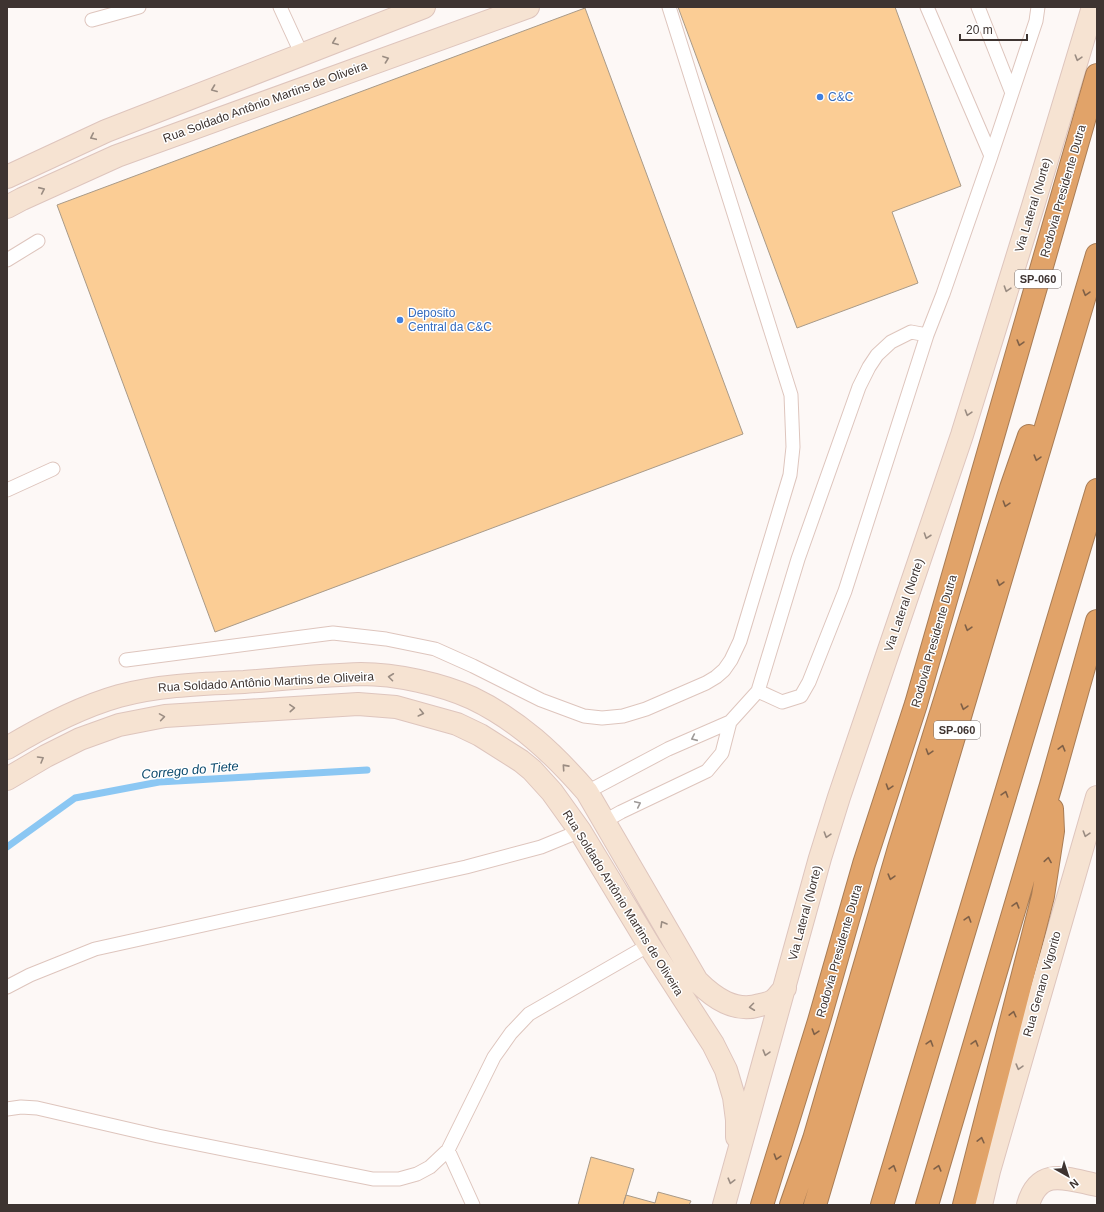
<svg xmlns="http://www.w3.org/2000/svg" width="1104" height="1212" viewBox="0 0 1104 1212" font-family="Helvetica,sans-serif">
  <style>
    .lines { fill: none; stroke-linecap: round; stroke-linejoin: round }
    .stream { stroke: #8bc7f3; stroke-width: 7 }
    .building { fill: #fbcd95; stroke: #a99a88 }
    .lane-casing { stroke: #dec5bd; stroke-width: 15 }
    .secondary-casing { stroke: #dec5bd; stroke-width: 24 }
    .highway-casing { stroke: #a87c55; stroke-width: 24 }
    .lane { stroke: #fff; stroke-width: 13 }
    .secondary { stroke: #f6e3d2; stroke-width: 22 }
    .highway { stroke: #e1a369; stroke-width: 22 }
    .oneway { stroke: #9a8c82 }
    .oneway2 { stroke: #7f6047 }
    .oneway3 { stroke: #9e9a98 }
    .shop-dot { fill: #3f7fe0; stroke: #fff; stroke-width: 1.5 }
    .labels { text-anchor: middle; dominant-baseline: central; stroke-width: 3; stroke-linejoin: round; paint-order: stroke }
    .shield { fill: #fff; stroke: #78716f; stroke-width: 1 }
    .shield-label { font-size: 11px; font-weight: bold; fill: #3e3431 }
    .shop-label { font-size: 12px; fill: #366cbe; stroke: #fff; text-anchor: start }
    .street-label { font-size: 12px; fill: #3e3431; stroke: #fff }
    .water-label { font-size: 13px; font-style: italic; fill: #09486c; stroke: #fff }
  </style>
  <rect width="100%" height="100%" fill="#fdf8f6"/>
  <g class="lines">
    <!-- stream -->
    <path class="stream" d="M7,847l68,-49 84,-16 208,-12"/>
  </g>
  <!-- building -->
  <path class="building" d="M678,7h217l66,179 -69,26 26,71 -121,45z
    M585,8l158,426 -528,198 -158,-427z
    M591,1157l43,12 -11,36h-45z
    M658,1192l33,9 -2,4h-66l3,-10 29,8z"/>
  <g class="lines">
    <!-- lane casing -->
    <g class="lane-casing">
      <path id="lane" d="M280,7l22,48
        M978,7l34,86 24,-72 2,-14
        M92,20l47,-13
        M991,156l21,-63
        M7,260l31,-19
        M7,490l46,-21
        M126,660l207,-27 53,6 49,10 38,17 68,34 43,16 18,2 21,-2 23,-7 60,-26 10,-6 8,-7 7,-10 9,-19 50,-166 3,-28 -2,-52 -122,-388
        M758,691l24,11 19,-6 8,-14 36,-91 82,-256
        M587,792l81,-43 62,-27 28,-31 40,-132 61,-172 10,-20 8,-12 14,-13 20,-10 16,3 16,-41 48,-138 -64,-149
        M603,822l18,-10 86,-41 15,-18 8,-31
        M7,987l23,-12 65,-26 371,-82 75,-20 39,-16
        M7,1109l14,-2 16,1 121,28 215,43h26l18,-5 13,-7 18,-17 46,-93 17,-24 18,-19 120,-69
        M448,1150l25,55"/>
    </g>
    <!-- secondary casing -->
    <g class="secondary-casing">
      <path id="secondary" d="M7,177l99,-46 318,-124
        M7,207l15,-8 95,-43 411,-149
        M7,748c35,-21 73,-41 112,-52 41,-11 83,-12 125,-14 39,-3 79,-7 117,-8 35,0 80,10 111,24 46,22 82,56 115,94l110,189c17,17 38,32 63,24 5,-1 10,-2 14,-5 4,-3 7,-8 11,-12
        M7,779l39,-23 34,-17 39,-14 46,-9 193,-12 38,3 61,17 23,11 41,26 11,9 20,22 28,39 69,114 64,99 13,26 8,27 3,23v17
        M724,1205l96,-347 19,-61 123,-362 71,-229 60,-199
        M981,1205l8,-34 108,-374
        M1028,1205c11,-39 39,-26 69,-20"/>
    </g>
    <!-- highway casing -->
    <g class="highway-casing">
      <path id="highway" d="M762,1205l57,-184 45,-157 52,-160 181,-629
        M791,1205l23,-66 85,-291 112,-360 18,-52
        M815,1205l282,-950
        M882,1205l215,-715
        M927,1205l124,-420 46,-164
        M964,1205l79,-309 10,-65 -1,-22"/>
    </g>
    <!-- lane -->
    <use href="#lane" class="lane"/>
    <!-- secondary -->
    <use href="#secondary" class="secondary"/>
    <!-- highway -->
    <use href="#highway" class="highway"/>
  </g>
  <!-- one-way arrows -->
  <defs><path id="oneway-chevron" d="M-2-3.5L2.5 0L-2 3.5" fill="none" stroke-width="1.6" stroke-linecap="round" stroke-linejoin="round"/></defs>
  <g class="oneway">
    <use href="#oneway-chevron" transform="translate(335 42) rotate(159)"/>
    <use href="#oneway-chevron" transform="translate(1078 58) rotate(107)"/>
    <use href="#oneway-chevron" transform="translate(386 59) rotate(-20)"/>
    <use href="#oneway-chevron" transform="translate(214 89) rotate(159)"/>
    <use href="#oneway-chevron" transform="translate(93 137) rotate(155)"/>
    <use href="#oneway-chevron" transform="translate(42 190) rotate(-24)"/>
    <use href="#oneway-chevron" transform="translate(1007 289) rotate(108)"/>
    <use href="#oneway-chevron" transform="translate(968 413) rotate(107)"/>
    <use href="#oneway-chevron" transform="translate(927 536) rotate(109)"/>
    <use href="#oneway-chevron" transform="translate(391 677) rotate(-173)"/>
    <use href="#oneway-chevron" transform="translate(292 708) rotate(-4)"/>
    <use href="#oneway-chevron" transform="translate(421 713) rotate(14)"/>
    <use href="#oneway-chevron" transform="translate(162 717) rotate(-9)"/>
    <use href="#oneway-chevron" transform="translate(41 759) rotate(-30)"/>
    <use href="#oneway-chevron" transform="translate(565 767) rotate(-132)"/>
    <use href="#oneway-chevron" transform="translate(1086 834) rotate(107)"/>
    <use href="#oneway-chevron" transform="translate(827 835) rotate(107)"/>
    <use href="#oneway-chevron" transform="translate(663 924) rotate(-120)"/>
    <use href="#oneway-chevron" transform="translate(752 1007) rotate(173)"/>
    <use href="#oneway-chevron" transform="translate(766 1053) rotate(106)"/>
    <use href="#oneway-chevron" transform="translate(1019 1067) rotate(106)"/>
    <use href="#oneway-chevron" transform="translate(731 1181) rotate(105)"/>
  </g>
  <g class="oneway2">
    <use href="#oneway-chevron" transform="translate(1086 293) rotate(106)"/>
    <use href="#oneway-chevron" transform="translate(1020 343) rotate(106)"/>
    <use href="#oneway-chevron" transform="translate(1037 458) rotate(106)"/>
    <use href="#oneway-chevron" transform="translate(1006 504) rotate(107)"/>
    <use href="#oneway-chevron" transform="translate(1000 583) rotate(106)"/>
    <use href="#oneway-chevron" transform="translate(968 628) rotate(107)"/>
    <use href="#oneway-chevron" transform="translate(964 707) rotate(106)"/>
    <use href="#oneway-chevron" transform="translate(1062 748) rotate(-75)"/>
    <use href="#oneway-chevron" transform="translate(929 752) rotate(107)"/>
    <use href="#oneway-chevron" transform="translate(889 787) rotate(108)"/>
    <use href="#oneway-chevron" transform="translate(1005 794) rotate(-73)"/>
    <use href="#oneway-chevron" transform="translate(1048 860) rotate(-81)"/>
    <use href="#oneway-chevron" transform="translate(891 877) rotate(106)"/>
    <use href="#oneway-chevron" transform="translate(1016 905) rotate(-74)"/>
    <use href="#oneway-chevron" transform="translate(968 919) rotate(-73)"/>
    <use href="#oneway-chevron" transform="translate(1013 1014) rotate(-76)"/>
    <use href="#oneway-chevron" transform="translate(815 1032) rotate(107)"/>
    <use href="#oneway-chevron" transform="translate(930 1043) rotate(-73)"/>
    <use href="#oneway-chevron" transform="translate(975 1043) rotate(-74)"/>
    <use href="#oneway-chevron" transform="translate(981 1140) rotate(-76)"/>
    <use href="#oneway-chevron" transform="translate(777 1157) rotate(107)"/>
    <use href="#oneway-chevron" transform="translate(893 1168) rotate(-73)"/>
    <use href="#oneway-chevron" transform="translate(938 1168) rotate(-74)"/>
  </g>
  <g class="oneway3">
    <use href="#oneway-chevron" transform="translate(694 738) rotate(156)"/>
    <use href="#oneway-chevron" transform="translate(638 804) rotate(-25)"/>
  </g>
  <!-- markers -->
  <g class="shop-dot">
    <circle cx="820" cy="97" r="4"/>
    <circle cx="400" cy="320" r="4"/>
  </g>
  <g class="labels">
    <!-- shield labels -->
    <g class="shield">
      <rect x="1015" y="270" width="46" height="18" rx="3"/>
      <rect x="934" y="721" width="46" height="18" rx="3"/>
    </g>
    <g class="shield-label">
      <text x="1038" y="279">SP-060</text>
      <text x="957" y="730">SP-060</text>
    </g>
    <!-- shop labels -->
    <g class="shop-label">
      <text x="828" y="97">C&amp;C</text>
      <text x="408" y="313">Deposito<tspan x="408" dy="14">Central da C&amp;C</tspan></text>
    </g>
    <!-- street labels -->
    <g class="street-label">
      <text transform="translate(265 102) rotate(-20)">Rua Soldado Antônio Martins de Oliveira</text>
      <text transform="translate(1063 191) rotate(-74)">Rodovia Presidente Dutra</text>
      <text transform="translate(1033 205) rotate(-73)">Via Lateral (Norte)</text>
      <text transform="translate(904 605) rotate(-71)">Via Lateral (Norte)</text>
      <text transform="translate(934 641) rotate(-74)">Rodovia Presidente Dutra</text>
      <text transform="translate(266 682) rotate(-3)">Rua Soldado Antônio Martins de Oliveira</text>
      <text transform="translate(623 903) rotate(58)">Rua Soldado Antônio Martins de Oliveira</text>
      <text transform="translate(805 913) rotate(-75)">Via Lateral (Norte)</text>
      <text transform="translate(839 951) rotate(-74)">Rodovia Presidente Dutra</text>
      <text transform="translate(1042 984) rotate(-74)">Rua Genaro Vigorito</text>
    </g>
    <!-- water labels -->
    <g class="water-label">
      <text transform="translate(190 770) rotate(-5)">Corrego do Tiete</text>
    </g>
  </g>
  <!-- border -->
  <rect width="1104" height="1212" fill="none" stroke="#3e3431" stroke-width="16"/>
  <!-- north arrow -->
  <g transform="translate(1068 1176) rotate(141)" stroke="#ffffff" stroke-width="3" paint-order="stroke">
  <path d="M0-3L7 15L0 10L-7 15Z" fill="#3e3431"/>
  <text y="-6" font-size="11" font-weight="bold" text-anchor="middle" fill="#3e3431">N</text>
  </g>
  <!-- scale -->
  <path d="M960 34v6h67v-6" fill="none" stroke="#3e3431" stroke-width="2"/>
  <text x="966" y="34" font-size="12" fill="#3e3431" stroke="#ffffff" stroke-width="3" paint-order="stroke">20 m</text>
</svg>
